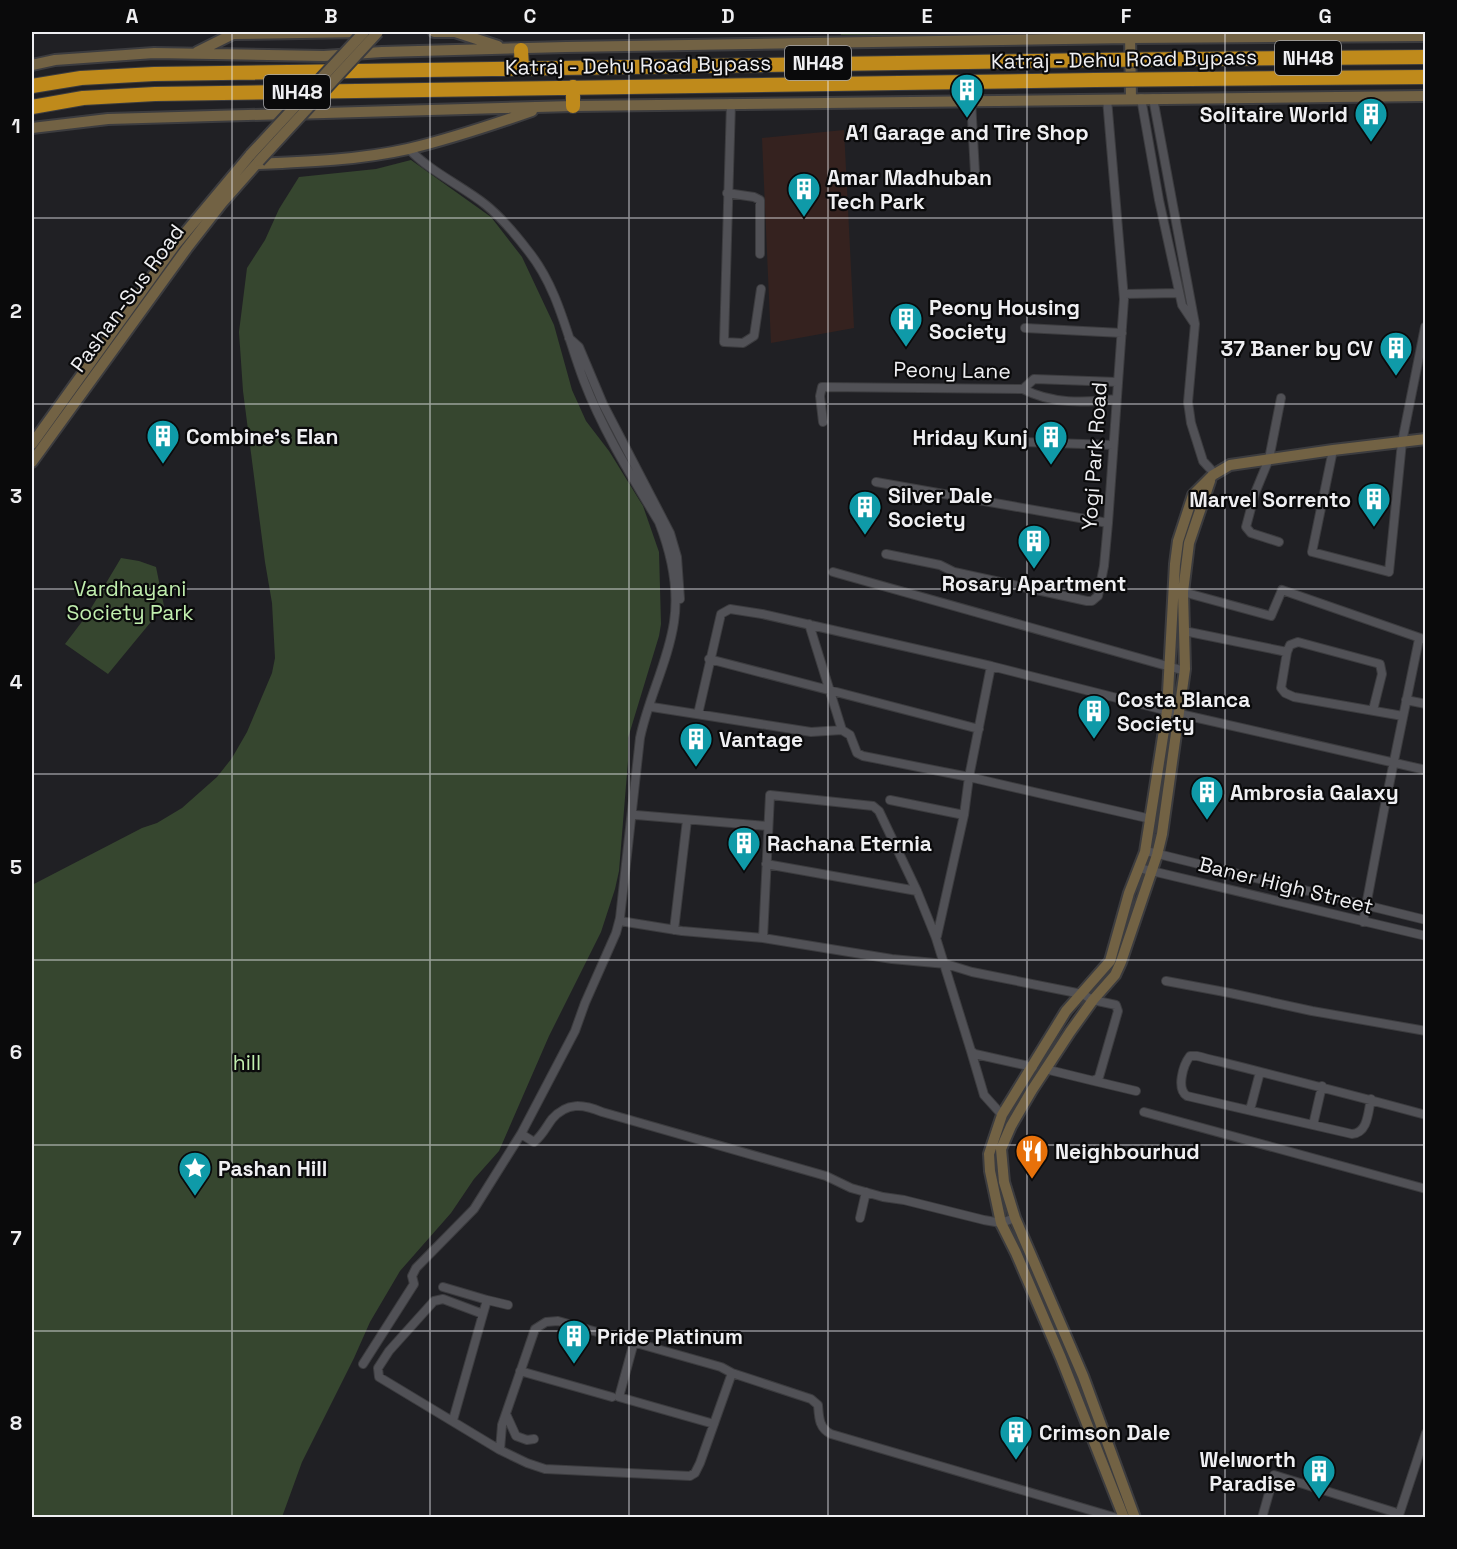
<svg xmlns="http://www.w3.org/2000/svg" width="1457" height="1549" viewBox="0 0 1457 1549" font-family="'Space Grotesk',sans-serif">
  <style>
    .commercial { fill: #35221f }
    .green { fill: #36462f }
    .lines { fill: none; stroke-linecap: round; stroke-linejoin: round }
    .street-casing { stroke: #3c3c3f; stroke-width: 10 }
    .secondary-casing { stroke: #3c3c3f; stroke-width: 14 }
    .highway-casing { stroke: #3c3c3f; stroke-width: 16 }
    .street { stroke: #515156; stroke-width: 8 }
    .secondary { stroke: #726244; stroke-width: 10 }
    .highway { stroke: #bf8a1b; stroke-width: 14 }
    .secondary-bridge-casing { stroke: #3c3c3f; stroke-width: 14; stroke-linecap: butt }
    .highway-bridge-casing { stroke: #3c3c3f; stroke-width: 16; stroke-linecap: butt }
    .secondary-bridge { stroke: #726244; stroke-width: 10 }
    .highway-bridge { stroke: #bf8a1b; stroke-width: 14 }
    .grid { fill: none; stroke: #efeff2; stroke-width: 1.5; stroke-opacity: 0.55 }
    .labels { text-anchor: middle; dominant-baseline: central; stroke-width: 4.5; stroke-linejoin: round; paint-order: stroke }
    .shield { fill: #0a0a0b; stroke: #aaaaad; stroke-width: 1.5 }
    .shield-label { font-size: 20px; font-weight: bold; fill: #efeff2 }
    .street-label { font-size: 21px; fill: #efeff2; stroke: #0a0a0b }
    .poi-label { font-size: 21px; font-weight: bold; fill: #efeff2; stroke: #0a0a0b; text-anchor: start }
    .park-label { font-size: 21px; fill: #c0eeae; stroke: #0a0a0b }
    .neatline { fill: none; stroke: #efeff2; stroke-width: 2 }
    .grid-label { font-size: 20px; text-anchor: middle; font-weight: bold; fill: #efeff2 }
  </style>
  <rect width="100%" height="100%" fill="#202024"/>
  <!-- commercial -->
  <path class="commercial" d="M844,130l10,198 -83,15 -9,-205z"/>
  <!-- green -->
  <path class="green" d="M841,32h275l-275,3z
    M411,160l80,57 31,40 32,68 18,65 14,31 23,30 34,55 16,46 2,72 -2,12 -31,102v23l-9,110 -4,18 -14,43 -52,104 -50,115 -25,28 -23,34 -51,58 -30,51 -16,36 -52,104 -20,55h-250v-632l110,-57 15,-5 25,-15 35,-31 15,-19 15,-26 25,-59 3,-15 -3,-55 -7,-41 -22,-171 -4,-59 8,-64 18,-28 14,-31 20,-32 77,-8z
    M121,558l18,3 17,6 8,39 -56,68 -43,-30 22,-29z"/>
  <g class="lines">
    <!-- street casing -->
    <g class="street-casing">
      <path id="street" d="M1141,98l18,102 23,105 12,18
        M1153,98l42,226 -7,78 3,21 12,38 12,13
        M971,100l4,73
        M731,103l-7,239 19,1 11,-7 7,-47
        M727,193l27,4 6,3v54
        M1124,294l55,-1
        M1025,328l97,5
        M569,338l10,9 24,57 67,129 7,24 3,42
        M1023,389l11,-10 83,3
        M823,422l-3,-26 2,-9 201,2c28,15 62,14 93,10
        M995,441l118,4
        M1333,450l-21,102 77,20 13,-130 23,-115
        M876,482l232,41
        M1279,542l-28,-9 -5,-6 9,-34 14,-34 12,-61
        M886,554l54,11 14,7 133,29h5l6,-5 6,-30 4,-43 16,-224 -17,-200
        M833,572l352,99
        M1183,592l88,24 11,-26 144,50
        M809,624l33,106
        M1184,631l103,21 -6,36 4,5 9,4 109,19
        M1287,652l3,-7 8,-3 82,22 2,10 -9,36
        M709,659l270,70
        M991,666l189,48 246,56
        M1406,700l20,4
        M652,707l159,25 31,-2 8,5 7,18 6,3 106,21 -5,38 -74,-15
        M698,714l23,-100 9,-5 32,5 229,52 -22,111 182,42
        M636,815l131,11
        M1146,851l280,69
        M766,864l151,27
        M1139,868l287,68
        M620,921l62,10 81,7 129,21 54,5 26,8 110,22 11,6 23,5 2,6 -19,66 -5,4 -49,-12
        M1363,922l21,-112 35,-171
        M674,930l13,-110
        M937,936l27,-121
        M763,938l7,-143 103,11 6,5 38,80 19,47 35,113 4,3 58,13
        M1166,981l64,12 82,18 114,20
        M971,1051l13,44 18,20
        M1094,1081l42,10
        M1371,1099c-3,13 -3,34 -19,35l-165,-38c-11,-7 -4,-31 3,-40h7c76,19 153,38 229,59
        M1250,1110l10,-38
        M1144,1112l282,77
        M1313,1125l9,-39
        M521,1134l13,8c8,-6 12,-15 18,-23 15,-17 31,-15 50,-7l224,64 25,12 32,9 21,3 80,20 17,3 14,-5
        M860,1218l6,-26
        M443,1287l44,13
        M483,1314l4,-14 21,5
        M634,1342l-15,55 95,27
        M363,1364l51,-80 -2,-8 4,-8 58,-59 47,-75 54,-103 10,-28 31,-70 4,-15 20,-180c8,-39 28,-76 34,-116 5,-33 -3,-69 -15,-100 -27,-45 -56,-91 -75,-141 -17,-44 -25,-91 -55,-129 -13,-17 -27,-34 -43,-47 -25,-20 -56,-33 -78,-57
        M520,1371l92,26
        M732,1373l-32,90 -5,10 -5,3 -145,-7 -18,-6 -27,-13 2,-25 33,-96 11,-7 12,-1 163,46 11,6 79,26 7,6c1,13 1,23 13,29l286,84
        M506,1414l10,22 11,4 7,-1
        M453,1420l30,-106 -40,-15 -9,2 -45,50 -11,17 1,9 121,73
        M1262,1518l12,-43 120,37 -2,6
        M1398,1518l28,-85"/>
    </g>
    <!-- secondary casing -->
    <g class="secondary-casing">
      <path id="secondary" d="M434,32h21l43,14
        M1130,33l1,66
        M197,52l36,-18 131,-2
        M32,65l23,-5 99,-7 170,3 58,-4 184,-5 564,-9 296,-2
        M32,128l76,-9 465,-13 853,-10
        M257,164c50,-2 102,-4 151,-15 42,-10 84,-24 124,-38
        M32,444l143,-199 76,-91
        M32,462l155,-214 35,-45 37,-42
        M1124,1518l-63,-160 -45,-105 -15,-30 -11,-52 -1,-17 13,-39 64,-104 44,-50 19,-68 16,-41 22,-141 8,-147 3,-23 15,-46 20,-20 17,-10 103,-15 93,-11
        M1135,1518l-52,-142 -68,-158 -11,-36 -3,-33 10,-23 21,-36 38,-58 23,-32 22,-25 6,-13 36,-107 5,-21 23,-165 -2,-77 6,-49 21,-62"/>
    </g>
    <!-- highway casing -->
    <g class="highway-casing">
      <path id="highway" d="M521,50l1,18
        M1190,59l236,-2
        M1190,79l236,-2
        M32,86l49,-8 73,-4 942,-14
        M573,106v-19
        M32,107l51,-9 72,-4 940,-14"/>
    </g>
    <!-- street -->
    <use href="#street" class="street"/>
    <!-- secondary -->
    <use href="#secondary" class="secondary"/>
    <!-- highway -->
    <use href="#highway" class="highway"/>
    <!-- secondary-bridge casing -->
    <g class="secondary-bridge-casing">
      <path id="secondary-bridge" d="M251,154l113,-122
        M259,161l119,-129"/>
    </g>
    <!-- highway-bridge casing -->
    <g class="highway-bridge-casing">
      <path id="highway-bridge" d="M1096,60l94,-1
        M1095,80l95,-1"/>
    </g>
    <!-- secondary-bridge -->
    <use href="#secondary-bridge" class="secondary-bridge"/>
    <!-- highway-bridge -->
    <use href="#highway-bridge" class="highway-bridge"/>
  </g>
  <!-- grid -->
  <path class="grid" d="M232,32v1486M430,32v1486M629,32v1486M828,32v1486M1027,32v1486M1225,32v1486M32,218h1394M32,404h1394M32,589h1394M32,774h1394M32,960h1394M32,1145h1394M32,1331h1394"/>
  <!-- icons -->
  <defs>
    <g id="building-pin" transform="scale(1.725)"><path d="M0 17L-7.5 6A9.5 9.5 0 1 1 7.5 6Z" fill="#0f9aa8" stroke="#0a0a0b"/><path d="M-4-6H4V6H1V3H-1V6H-4ZM-2.5-4.3h1.7v1.8h-1.7ZM.8-4.3h1.7v1.8H.8ZM-2.5-1h1.7V.8h-1.7ZM.8-1h1.7V.8H.8Z" fill="#fff"/></g>
    <g id="restaurant-pin" transform="scale(1.725)"><path d="M0 17L-7.5 6A9.5 9.5 0 1 1 7.5 6Z" fill="#e8710a" stroke="#0a0a0b"/><path d="M-5-6h1v4h1v-4h1v4h1v-4h1v5L-1.5 .5V6h-2V.5L-5-1ZM5-6V6H3V1.5H1.5Q1.5-4 5-6Z" fill="#fff"/></g>
    <g id="sight-pin" transform="scale(1.725)"><path d="M0 17L-7.5 6A9.5 9.5 0 1 1 7.5 6Z" fill="#0f9aa8" stroke="#0a0a0b"/><path d="M0-6L1.8-2.2L6-1.7L2.9 1.2L3.7 5.4L0 3.3L-3.7 5.4L-2.9 1.2L-6-1.7L-1.8-2.2Z" fill="#fff"/></g>
  </defs>
  <g fill-rule="evenodd">
    <use href="#building-pin" x="967" y="90"/>
    <use href="#building-pin" x="1371" y="114"/>
    <use href="#building-pin" x="804" y="189"/>
    <use href="#building-pin" x="906" y="319"/>
    <use href="#building-pin" x="1396" y="348"/>
    <use href="#building-pin" x="163" y="436"/>
    <use href="#building-pin" x="1051" y="437"/>
    <use href="#building-pin" x="1374" y="499"/>
    <use href="#building-pin" x="865" y="507"/>
    <use href="#building-pin" x="1034" y="541"/>
    <use href="#building-pin" x="1094" y="711"/>
    <use href="#building-pin" x="696" y="739"/>
    <use href="#building-pin" x="1207" y="792"/>
    <use href="#building-pin" x="744" y="843"/>
    <use href="#restaurant-pin" x="1032" y="1151"/>
    <use href="#sight-pin" x="195" y="1168"/>
    <use href="#building-pin" x="574" y="1336"/>
    <use href="#building-pin" x="1016" y="1432"/>
    <use href="#building-pin" x="1319" y="1471"/>
  </g>
  <g class="labels">
    <!-- shield labels -->
    <g class="shield">
      <rect x="1275" y="41" width="66" height="34" rx="4.5"/>
      <rect x="785" y="46" width="66" height="34" rx="4.5"/>
      <rect x="264" y="75" width="66" height="34" rx="4.5"/>
    </g>
    <g class="shield-label">
      <text x="1308" y="58">NH48</text>
      <text x="818" y="63">NH48</text>
      <text x="297" y="92">NH48</text>
    </g>
    <!-- street labels -->
    <g class="street-label">
      <text transform="translate(1124 59) rotate(-1)">Katraj - Dehu Road Bypass</text>
      <text transform="translate(638 65) rotate(-1)">Katraj - Dehu Road Bypass</text>
      <text transform="translate(127 298) rotate(-54)">Pashan-Sus Road</text>
      <text transform="translate(952 370) rotate(1)">Peony Lane</text>
      <text transform="translate(1094 456) rotate(-86)">Yogi Park Road</text>
      <text transform="translate(1286 885) rotate(14)">Baner High Street</text>
    </g>
    <!-- poi labels -->
    <g class="poi-label">
      <text x="1348" y="114" text-anchor="end">Solitaire World</text>
      <text x="967" y="132" text-anchor="middle">A1 Garage and Tire Shop</text>
      <text x="827" y="177">Amar Madhuban<tspan x="827" dy="24">Tech Park</tspan></text>
      <text x="929" y="307">Peony Housing<tspan x="929" dy="24">Society</tspan></text>
      <text x="1373" y="348" text-anchor="end">37 Baner by CV</text>
      <text x="186" y="436">Combine's Elan</text>
      <text x="1028" y="437" text-anchor="end">Hriday Kunj</text>
      <text x="888" y="495">Silver Dale<tspan x="888" dy="24">Society</tspan></text>
      <text x="1351" y="499" text-anchor="end">Marvel Sorrento</text>
      <text x="1034" y="583" text-anchor="middle">Rosary Apartment</text>
      <text x="1117" y="699">Costa Blanca<tspan x="1117" dy="24">Society</tspan></text>
      <text x="719" y="739">Vantage</text>
      <text x="1230" y="792">Ambrosia Galaxy</text>
      <text x="767" y="843">Rachana Eternia</text>
      <text x="1055" y="1151">Neighbourhud</text>
      <text x="218" y="1168">Pashan Hill</text>
      <text x="597" y="1336">Pride Platinum</text>
      <text x="1039" y="1432">Crimson Dale</text>
      <text x="1296" y="1459" text-anchor="end">Welworth<tspan x="1296" dy="24">Paradise</tspan></text>
    </g>
    <!-- park labels -->
    <g class="park-label">
      <text x="130" y="588">Vardhayani<tspan x="130" dy="24">Society Park</tspan></text>
      <text x="247" y="1062">hill</text>
    </g>
  </g>
  <!-- border -->
  <rect width="1457" height="1549" fill="none" stroke="#0a0a0b" stroke-width="66"/>
  <rect x="33" y="33" width="1391" height="1483" class="neatline"/>
  <g class="grid-label">
    <text x="132" y="23">A</text>
    <text x="331" y="23">B</text>
    <text x="530" y="23">C</text>
    <text x="728" y="23">D</text>
    <text x="927" y="23">E</text>
    <text x="1126" y="23">F</text>
    <text x="1325" y="23">G</text>
    <text x="16" y="133">1</text>
    <text x="16" y="318">2</text>
    <text x="16" y="503">3</text>
    <text x="16" y="689">4</text>
    <text x="16" y="874">5</text>
    <text x="16" y="1059">6</text>
    <text x="16" y="1245">7</text>
    <text x="16" y="1430">8</text>
  </g>
</svg>
